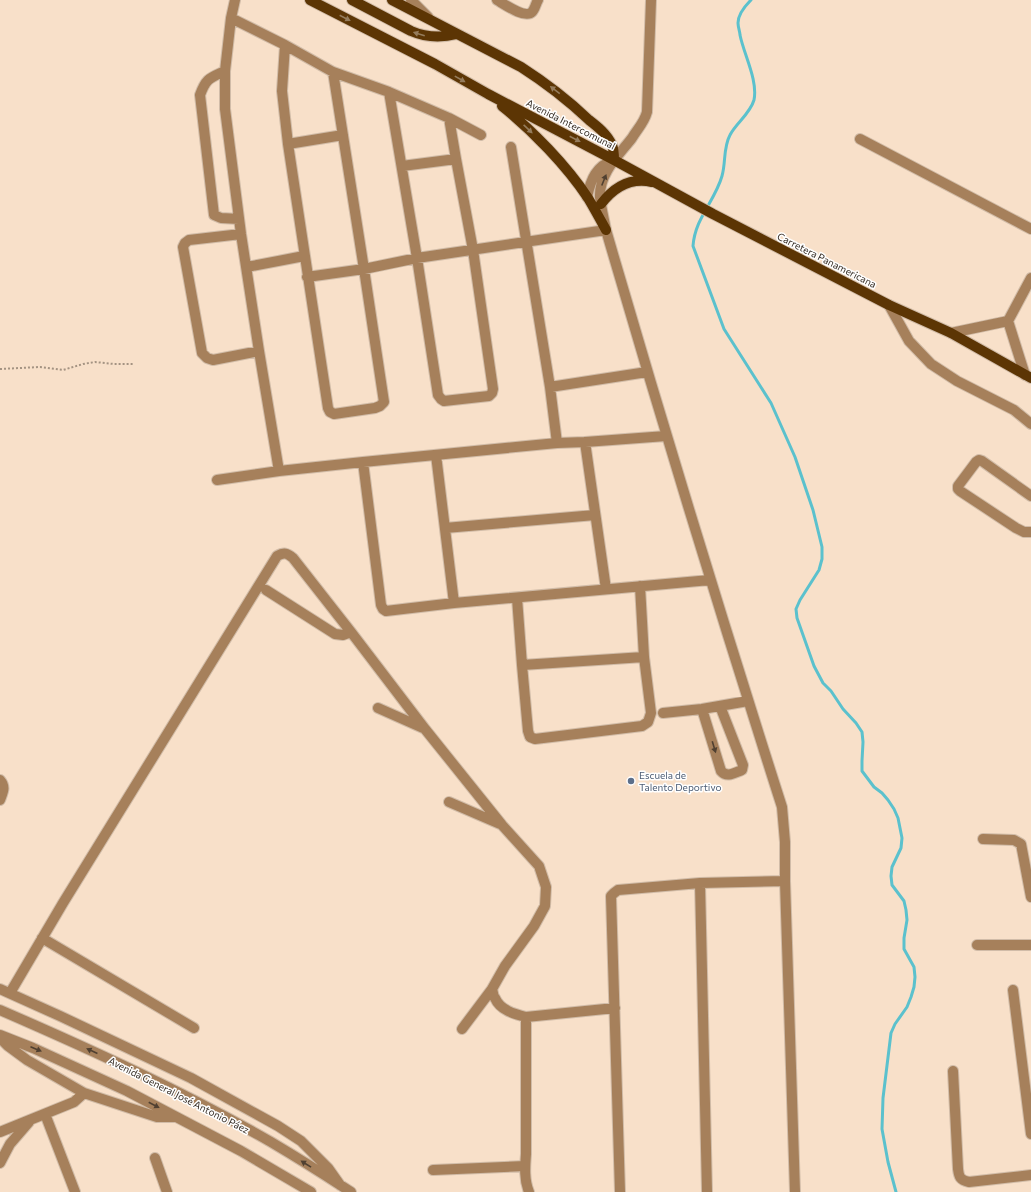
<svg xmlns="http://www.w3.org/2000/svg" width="1031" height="1192" viewBox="0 0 1031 1192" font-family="Commissioner,sans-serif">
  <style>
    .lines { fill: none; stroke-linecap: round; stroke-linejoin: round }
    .stream { stroke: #5bc1cd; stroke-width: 3 }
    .minor-casing { stroke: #d1bca8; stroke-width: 12 }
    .major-casing { stroke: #d1bca8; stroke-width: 12 }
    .path { stroke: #a49382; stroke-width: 2; stroke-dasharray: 2 2; stroke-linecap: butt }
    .minor { stroke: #a6805b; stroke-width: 10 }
    .major { stroke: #5c3504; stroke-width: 10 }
    .oneway { fill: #957c5c }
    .oneway2 { fill: #504031 }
    .service-dot { fill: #5c6f8a; stroke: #fff; stroke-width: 1.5 }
    .labels { text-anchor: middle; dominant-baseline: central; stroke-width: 3; stroke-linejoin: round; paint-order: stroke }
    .street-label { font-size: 10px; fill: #342b23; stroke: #fff }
    .service-label { font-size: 10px; fill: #4e5e75; stroke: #fff; text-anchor: start }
  </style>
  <rect width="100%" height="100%" fill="#f8e0c9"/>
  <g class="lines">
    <!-- stream -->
    <path class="stream" d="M751,0c-6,6 -13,14 -13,23 0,4 2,9 2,12 4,20 18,45 14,65 -4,14 -18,23 -24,35 -7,13 -4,27 -8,41 -7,25 -27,42 -29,70l31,83 47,74 24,54 18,53 9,37v12l-3,11 -19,30 -4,9 1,9 17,48 9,17 8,8 12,18 13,14 6,9 1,10 -1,19v10l12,16 8,6 6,7 6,9 4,9 4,20 -1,10 -9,19 -1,9 1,9 12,16 2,9 1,10 -3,18v11l10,18 1,10 -1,10 -3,10 -4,10 -12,17 -4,9 -8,65 -1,31 6,33 8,30"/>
    <!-- minor casing -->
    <g class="minor-casing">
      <path id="minor" d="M235,0l-4,18 -6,53v38l16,125 18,117 20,120 84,-9
        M411,0l17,17
        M497,0c7,4 28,19 35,12 3,-3 4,-9 6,-12
        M651,0l-4,112c-3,11 -9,16 -15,26 -13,17 -33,35 -32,59 1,11 4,22 6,33 56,193 115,386 176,577l3,35v39l10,311
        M231,18l54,27
        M225,71c-15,7 -19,7 -25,24l14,120 7,3 18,1
        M333,72l31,197 20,133 -4,4 -5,2 -41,6 -4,-2 -2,-4 -40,-264 -6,-53 3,-46 48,27 56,20 60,26 32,17
        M389,92l28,166 21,137 3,4 3,2 45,-5 3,-3 1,-4 -20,-139 -17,-91 -7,-41
        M860,139l171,90
        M288,144l55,-9
        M511,147l39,240 7,56
        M402,166l54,-7
        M587,197c4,-18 9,-31 27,-37
        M241,234l-52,6 -4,3 -2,4 19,106 5,5 6,2 46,-9
        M247,267l57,-11
        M307,277l57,-8 53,-11 189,-28
        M889,305l20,36 22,23 26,17 57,29 17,14
        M1008,321l17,54
        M951,333l57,-12 23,-43
        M550,387l97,-15
        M666,436l-81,6 -28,1 -194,19 18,143 2,4 3,2 68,-8 256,-23
        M585,442l21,147
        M436,455l18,148
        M217,480l62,-9
        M1031,496l-49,-35 -3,-1 -3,2 -18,24v3l2,2 56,37 8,4h7
        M445,528l150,-13
        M266,590l69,44 8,1 8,-3
        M517,598l5,67 6,66 2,6 5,2 107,-13 6,-4 3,-9 -7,-56 -4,-71
        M522,665l122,-8
        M378,708l45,20
        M702,709l19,62c6,7 13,2 21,-1l1,-5 -23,-59
        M663,713l39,-4 46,-8
        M0,780c6,7 3,12 0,20
        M449,802l51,22
        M983,839l31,1 7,4 10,53
        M700,883l7,309
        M42,938l152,90
        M977,945h54
        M0,989l60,27 131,62 87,48 23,15 27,27 12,17
        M1013,990l18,144
        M10,993l53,-90 214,-347c7,-4 10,-3 16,2l58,74 74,97 77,96 37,41 7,21 -1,19 -11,20 -29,40 -13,23c1,3 1,7 3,9 5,12 19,16 31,19l89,-9
        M0,1010c92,40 184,82 271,132 27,16 54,33 80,50
        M526,1017v137c-1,13 -2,26 3,38
        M462,1029l30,-40
        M0,1035l33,13 94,43 114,60 70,41
        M0,1038l8,8 19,14 57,33 73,24h17
        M953,1071l5,98c1,8 2,11 11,13l62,-7
        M45,1114l30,78
        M0,1132l74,-30 10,-9
        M155,1158l12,34
        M0,1163l10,-19 19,-22
        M433,1170l92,-4
        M620,1192l-9,-296 3,-3 4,-3 82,-7 85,-2"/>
    </g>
    <!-- major casing -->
    <g class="major-casing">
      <path id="major" d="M310,0l125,64 53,30 126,66 99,54 176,91 62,28 80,45
        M352,0l59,31c16,7 30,7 46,3
        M392,0l129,67c25,16 47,33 68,53 9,7 18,14 23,25 2,5 2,9 2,15
        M502,106c30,24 65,60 86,92 6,10 12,21 18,32
        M601,204c13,-17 29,-27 51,-22"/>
    </g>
    <!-- path -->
    <path class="path" d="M0,369l40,-2 23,3 20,-6 12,-2 19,2h19"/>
    <!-- minor -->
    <use href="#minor" class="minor"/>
    <!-- major -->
    <use href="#major" class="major"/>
  </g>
  <!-- one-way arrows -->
  <defs><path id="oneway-solid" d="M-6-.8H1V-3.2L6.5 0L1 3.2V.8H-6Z"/></defs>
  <g class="oneway">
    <use href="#oneway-solid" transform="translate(345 18) rotate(27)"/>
    <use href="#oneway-solid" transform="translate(419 34) rotate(-163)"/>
    <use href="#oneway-solid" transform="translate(460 79) rotate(29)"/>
    <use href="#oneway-solid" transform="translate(555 90) rotate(-143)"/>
    <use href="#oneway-solid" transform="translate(528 129) rotate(43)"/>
    <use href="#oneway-solid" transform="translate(575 139) rotate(27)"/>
  </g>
  <g class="oneway2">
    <use href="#oneway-solid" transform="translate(604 180) rotate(-68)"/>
    <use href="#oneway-solid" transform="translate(714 747) rotate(73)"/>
    <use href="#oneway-solid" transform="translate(36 1049) rotate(23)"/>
    <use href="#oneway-solid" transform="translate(92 1051) rotate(-155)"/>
    <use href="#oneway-solid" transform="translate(154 1105) rotate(28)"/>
    <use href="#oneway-solid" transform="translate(306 1164) rotate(-148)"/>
  </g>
  <!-- markers -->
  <circle class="service-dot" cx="631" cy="781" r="4"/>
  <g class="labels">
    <!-- street labels -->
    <g class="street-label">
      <text transform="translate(571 124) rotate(27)">Avenida Intercomunal</text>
      <text transform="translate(827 260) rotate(27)">Carretera Panamericana</text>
      <text transform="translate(179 1095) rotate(27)">Avenida General José Antonio Páez</text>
    </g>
    <!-- service labels -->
    <g class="service-label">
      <text x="639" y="775">Escuela de<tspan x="639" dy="12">Talento Deportivo</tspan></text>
    </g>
  </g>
</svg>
